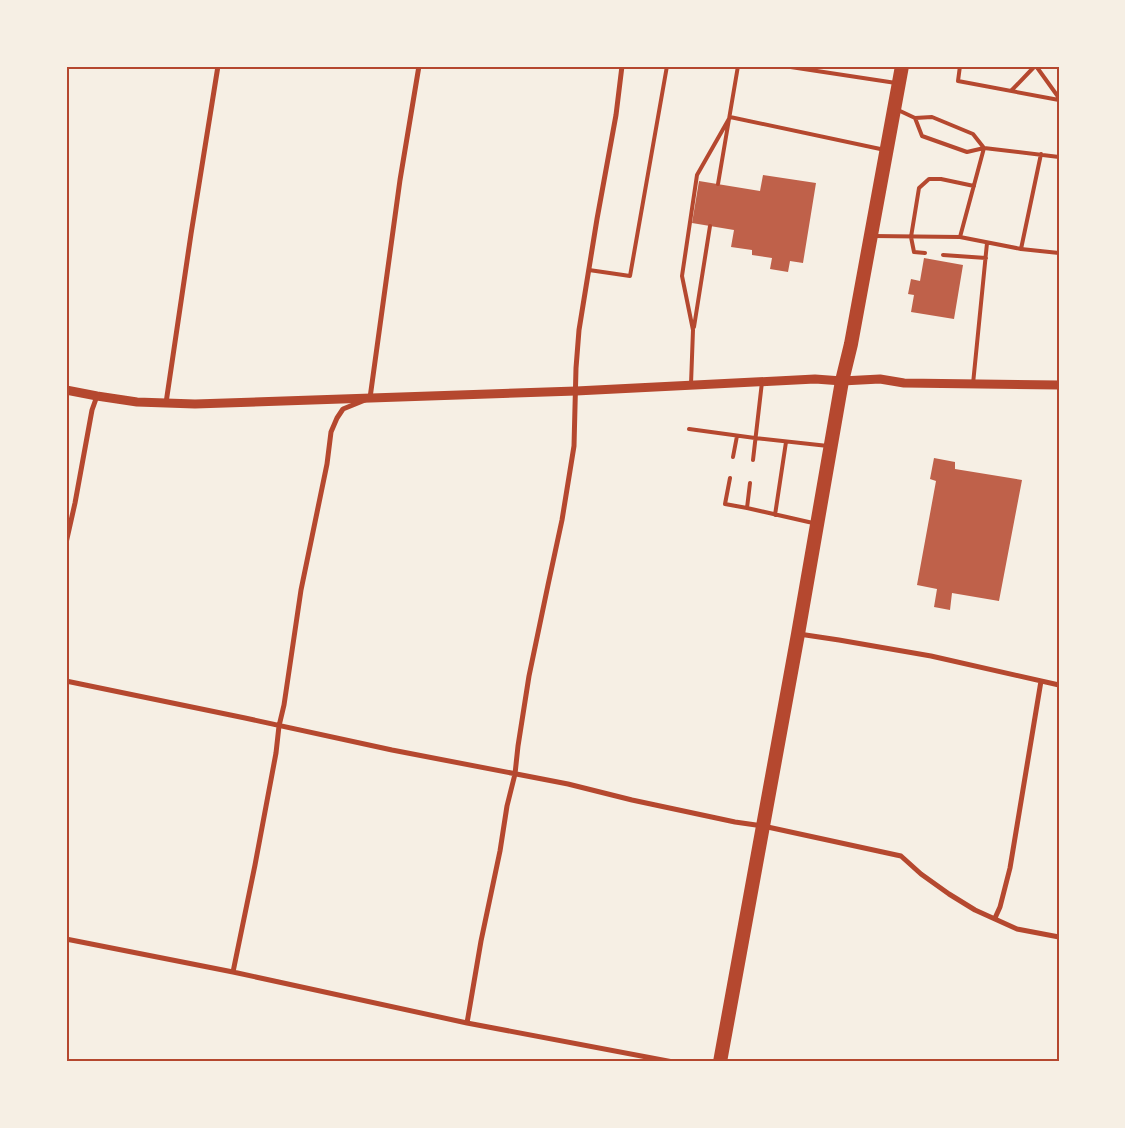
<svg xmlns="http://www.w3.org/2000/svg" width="1125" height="1128" font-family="Literata,serif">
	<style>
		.building { fill: #bf614a }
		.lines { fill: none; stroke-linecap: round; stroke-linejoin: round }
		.service { stroke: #b5482f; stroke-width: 4 }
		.minor { stroke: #b5482f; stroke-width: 5 }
		.tertiary { stroke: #b5482f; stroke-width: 9 }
		.trunk { stroke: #b5482f; stroke-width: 14 }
		.neatline { fill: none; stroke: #b5482f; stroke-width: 2 }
	</style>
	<rect width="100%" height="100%" fill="#f6efe4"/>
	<path class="building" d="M 763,175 L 816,183 L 803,263 L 790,261 L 788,272 L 770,269 L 772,258 L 752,255 L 752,250 L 731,247 L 734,230 L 692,223 L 699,181 L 760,191 Z
		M 924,258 L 963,265 L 954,319 L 911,312 L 914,295 L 908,294 L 911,279 L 920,281 Z
		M 934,458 L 955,462 L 955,469 L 1022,480 L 999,601 L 952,593 L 950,610 L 934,607 L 937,589 L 917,585 L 936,481 L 930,479 Z"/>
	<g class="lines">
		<path class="service" d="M 784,66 L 896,83
			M 960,66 L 958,81 L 1059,100
			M 1036,66 L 1059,98
			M 1011,91 L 1035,66
			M 898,110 L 915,118 L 932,117 L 973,134 L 984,148
			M 730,117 L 885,150
			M 915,118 L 922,136 L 967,152 L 984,148 L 1059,157
			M 984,148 L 960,237 L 1021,249 L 1041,154
			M 718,184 L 738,66
			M 873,236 L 960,237
			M 1021,249 L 1059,253
			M 925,253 L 914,252 L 911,237 L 919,188 L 929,179 L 941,179 L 974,186
			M 943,255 L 986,258
			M 589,270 L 630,276 L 667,66
			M 694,327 L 710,226
			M 691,384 L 693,330 L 682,276 L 697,175 L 730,117
			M 973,384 L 987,243
			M 689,429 L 755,438 L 828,446
			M 733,457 L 737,436
			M 753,460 L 762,382
			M 730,478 L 725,504 L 747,508
			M 750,483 L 747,508 L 813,523
			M 775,515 L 786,442"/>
		<path class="minor" d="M 166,403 L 191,234 L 218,66
			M 66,543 L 75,503 L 92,410 L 97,396
			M 799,634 L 839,640 L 931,656 L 1059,685
			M 66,681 L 245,718 L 392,750 L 568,784 L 632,800 L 735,822 L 763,826 L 901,856 L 921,874 L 949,894 L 975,910 L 1017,929 L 1059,937
			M 995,918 L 1000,907 L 1010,868 L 1041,681
			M 66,939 L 233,972 L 467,1023 L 673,1062
			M 233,972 L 255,865 L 276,753 L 279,726 L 284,705 L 301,590 L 327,464 L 331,432 L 337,418 L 343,409 L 370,398 L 400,180 L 419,66
			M 467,1023 L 481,941 L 500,851 L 507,806 L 515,774 L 518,746 L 529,676 L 548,585 L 562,520 L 574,446 L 576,368 L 579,330 L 597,219 L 616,115 L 622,66"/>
		<path class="tertiary" d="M 66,390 L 97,396 L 137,402 L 195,404 L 576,391 L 815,379 L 842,381 L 880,379 L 904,383 L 1059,385"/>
		<path class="trunk" d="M 720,1062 L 798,634 L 842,381 L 851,344 L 902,66"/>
	</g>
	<rect width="1125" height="1128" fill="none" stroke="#f6efe4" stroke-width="135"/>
	<rect x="68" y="68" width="990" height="992" class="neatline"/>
</svg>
